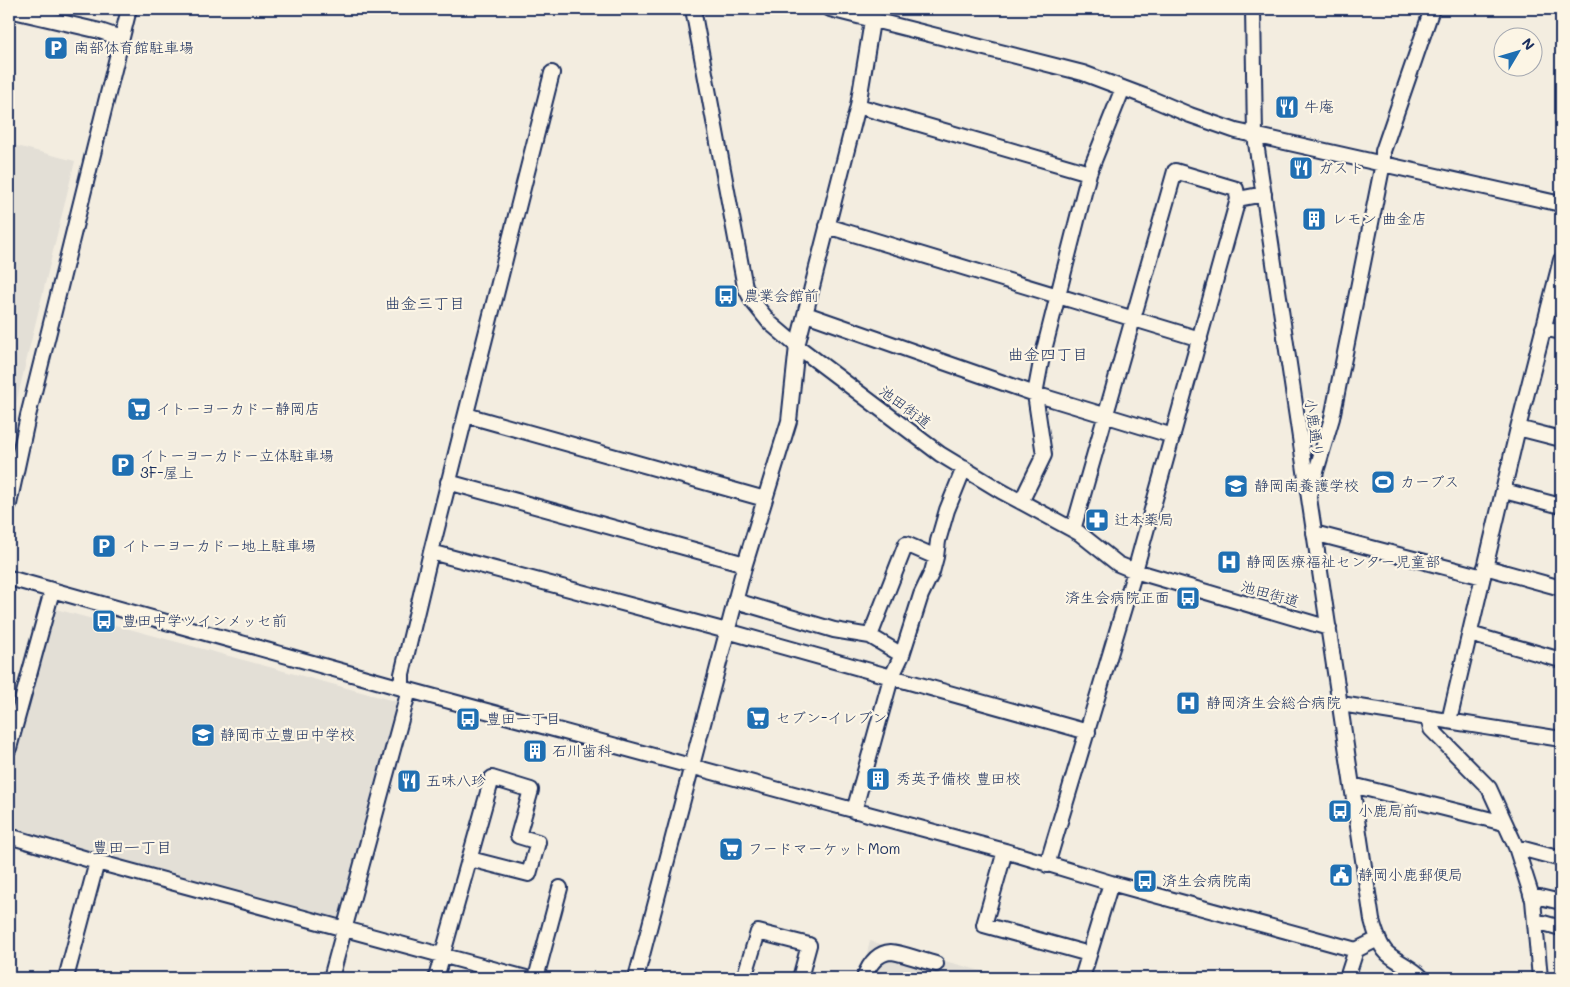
<svg xmlns="http://www.w3.org/2000/svg" width="1570" height="987" font-family="Mali,'Klee One',sans-serif">
	<style>
		.built { fill: #e3dfd6 }
		.lines { fill: none; stroke-linecap: round; stroke-linejoin: round }
		.minor-casing { stroke: #1b2f5e; stroke-width: 18 }
		.minor { stroke: #fcf5e5; stroke-width: 14 }
		.labels { text-anchor: middle; stroke-width: 4.5; stroke-linejoin: round; paint-order: stroke }
		.poi-label { font-size: 15px; fill: #1b2f5e; stroke: #fcf5e5; text-anchor: start }
		.street-label { font-size: 15px; fill: #1b2f5e; stroke: #fcf5e5 }
		.neighbourhood-label { font-size: 16px; fill: #1b2f5e; stroke: #fcf5e5 }
	</style>
	<rect width="100%" height="100%" fill="#f3ede0"/>
	<filter id="ink" filterUnits="userSpaceOnUse"><feTurbulence type="fractalNoise" baseFrequency=".02" numOctaves="2"/><feDisplacementMap in="SourceGraphic" scale="10" xChannelSelector="R" yChannelSelector="G"/><feConvolveMatrix kernelMatrix="1 2 1 2 8 2 1 2 1" color-interpolation-filters="sRGB"/></filter>
	<g filter="url(#ink)">
		<path class="built" d="M 9,144 L 75,161 L 9,432 Z
			M 52,608 L 398,702 L 337,922 L 9,832 L 9,768 Z
			M 870,941 L 956,964 L 1007,978 L 861,978 Z"/>
		<g class="lines">
			<g class="minor-casing">
				<path id="minor" d="M 693,9 L 745,287 L 753,302 L 770,323 L 797,346 L 940,454 L 1001,491 L 1079,533 L 1118,564 L 1135,571 L 1329,628
					M 830,9 L 1083,73 L 1152,99 L 1190,115 L 1236,131 L 1561,204
					M 1253,9 L 1255,136 L 1372,920 C 1375,931 1379,945 1387,953 C 1398,963 1412,967 1422,978
					M 9,10 L 100,31 L 121,38
					M 858,106 L 1089,173
					M 827,226 L 1200,339
					M 806,314 L 1035,394 L 1173,436
					M 1543,328 L 1561,332
					M 466,415 L 765,499
					M 1518,428 L 1561,439
					M 448,482 L 745,564
					M 1504,491 L 1561,506
					M 1309,495 L 1332,418 L 1383,163 L 1383,151 L 1432,9
					M 1021,502 L 1044,455 L 1035,394 L 1041,362 L 1089,173 L 1123,88
					M 9,504 L 28,416 L 129,9
					M 1073,530 L 1175,171 L 1236,189 L 1238,199
					M 1314,533 L 1483,577
					M 431,552 L 727,631 L 1088,732
					M 1485,567 L 1561,588
					M 9,578 L 409,690 L 1005,851 L 1111,883 L 1356,950 L 1378,939
					M 736,601 L 834,630 L 870,636 L 902,655 L 891,678 L 854,811
					M 1470,634 L 1561,660
					M 870,636 L 906,544 L 936,557
					M 902,655 L 921,595 L 932,572 L 936,557 L 938,541 L 947,510 L 964,468
					M 402,688 L 402,674 L 431,552 L 552,73
					M 1341,704 L 1561,739
					M 1428,718 L 1431,729 L 1489,788 L 1516,847 L 1533,900 L 1540,978
					M 1449,721 L 1518,428 L 1561,260
					M 9,748 L 52,591
					M 1352,785 L 1504,823
					M 9,836 L 97,862 L 526,978
					M 1516,847 L 1561,859
					M 1005,851 L 984,925 L 1089,954
					M 1047,865 L 1135,571 L 1238,199 L 1264,194
					M 1531,895 L 1561,902
					M 1536,921 L 1561,928
					M 66,978 L 97,862
					M 331,978 L 409,690
					M 436,978 L 492,778 L 531,790 L 518,836 L 538,842 L 529,874 L 470,859
					M 536,978 L 560,888
					M 636,978 L 745,564 L 789,421 L 797,346 L 858,106 L 874,9
					M 744,978 L 758,932 L 809,945 L 800,978
					M 864,978 C 868,967 876,953 891,952 C 899,952 926,962 936,964
					M 1082,978 L 1111,883
					M 1347,978 L 1356,950"/>
			</g>
			<use href="#minor" class="minor"/>
		</g>
	</g>
	<defs>
		<g id="parking-square" transform="scale(1.25)"><rect x="-9" y="-9" width="18" height="18" rx="4" fill="#1f6fb2" stroke="#fcf5e5"/><path d="M-3.5-5.5H1a3.5 3.5 0 0 1 0 7H-1V5.5H-3.5ZM-1-3.4V-.6H.8a1.4 1.4 0 0 0 0-2.8Z" fill="#fff"/></g>
		<g id="restaurant-square" transform="scale(1.25)"><rect x="-9" y="-9" width="18" height="18" rx="4" fill="#1f6fb2" stroke="#fcf5e5"/><path d="M-5-6h1v4h1v-4h1v4h1v-4h1v5L-1.5 .5V6h-2V.5L-5-1ZM5-6V6H3V1.5H1.5Q1.5-4 5-6Z" fill="#fff"/></g>
		<g id="building-square" transform="scale(1.25)"><rect x="-9" y="-9" width="18" height="18" rx="4" fill="#1f6fb2" stroke="#fcf5e5"/><path d="M-4-6H4V6H1V3H-1V6H-4ZM-2.5-4.3h1.7v1.8h-1.7ZM.8-4.3h1.7v1.8H.8ZM-2.5-1h1.7V.8h-1.7ZM.8-1h1.7V.8H.8Z" fill="#fff"/></g>
		<g id="bus-square" transform="scale(1.25)"><rect x="-9" y="-9" width="18" height="18" rx="4" fill="#1f6fb2" stroke="#fcf5e5"/><path d="M-5-6H5V4H4V6H2V4H-2V6H-4V4H-5ZM-3.5-4V0h7V-4ZM-3.5 1.2v1.5H-2V1.2ZM2 1.2v1.5H3.5V1.2Z" fill="#fff"/></g>
		<g id="supermarket-square" transform="scale(1.25)"><rect x="-9" y="-9" width="18" height="18" rx="4" fill="#1f6fb2" stroke="#fcf5e5"/><path d="M-6-5.5h2.5l.6 2H6L4.5 2H-2.5L-4.4-4H-6ZM-1.5 3.2a1.3 1.3 0 1 0 .1 0ZM3 3.2a1.3 1.3 0 1 0 .1 0Z" fill="#fff"/></g>
		<g id="stadium-square" transform="scale(1.25)"><rect x="-9" y="-9" width="18" height="18" rx="4" fill="#1f6fb2" stroke="#fcf5e5"/><path d="M0-5a6.5 5 0 1 0 0 10a6.5 5 0 1 0 0-10ZM-3.5-1.8h7v3.6h-7Z" fill="#fff"/></g>
		<g id="school-square" transform="scale(1.25)"><rect x="-9" y="-9" width="18" height="18" rx="4" fill="#1f6fb2" stroke="#fcf5e5"/><path d="M0-5L7-2L0 1L-7-2ZM-4 1L0 2.5L4 1V4Q0 6-4 4Z" fill="#fff"/></g>
		<g id="pharmacy-square" transform="scale(1.25)"><rect x="-9" y="-9" width="18" height="18" rx="4" fill="#1f6fb2" stroke="#fcf5e5"/><path d="M-2-6h4v4h4v4h-4v4h-4v-4h-4v-4h4Z" fill="#fff"/></g>
		<g id="hospital-square" transform="scale(1.25)"><rect x="-9" y="-9" width="18" height="18" rx="4" fill="#1f6fb2" stroke="#fcf5e5"/><path d="M-5-5h3v3.5h4V-5h3V5h-3V1.5h-4V5h-3Z" fill="#fff"/></g>
		<g id="civic-square" transform="scale(1.25)"><rect x="-9" y="-9" width="18" height="18" rx="4" fill="#1f6fb2" stroke="#fcf5e5"/><path d="M-.6-6.5H3V-4.5H.6V-3L4-1V1h2V6H-6V1h2V-1L-.6-3ZM-1.2 2.5V6h2.4V2.5Z" fill="#fff"/></g>
	</defs>
	<g fill-rule="evenodd">
		<use href="#parking-square" x="56" y="48"/>
		<use href="#restaurant-square" x="1287" y="107"/>
		<use href="#restaurant-square" x="1301" y="168"/>
		<use href="#building-square" x="1314" y="219"/>
		<use href="#bus-square" x="726" y="296"/>
		<use href="#supermarket-square" x="139" y="409"/>
		<use href="#parking-square" x="123" y="465"/>
		<use href="#stadium-square" x="1383" y="482"/>
		<use href="#school-square" x="1236" y="486"/>
		<use href="#pharmacy-square" x="1097" y="520"/>
		<use href="#parking-square" x="104" y="546"/>
		<use href="#hospital-square" x="1229" y="562"/>
		<use href="#bus-square" x="1188" y="598"/>
		<use href="#bus-square" x="104" y="621"/>
		<use href="#hospital-square" x="1188" y="703"/>
		<use href="#supermarket-square" x="758" y="718"/>
		<use href="#bus-square" x="468" y="719"/>
		<use href="#school-square" x="203" y="735"/>
		<use href="#building-square" x="535" y="751"/>
		<use href="#building-square" x="878" y="779"/>
		<use href="#restaurant-square" x="409" y="781"/>
		<use href="#bus-square" x="1340" y="811"/>
		<use href="#supermarket-square" x="731" y="849"/>
		<use href="#civic-square" x="1341" y="875"/>
		<use href="#bus-square" x="1145" y="881"/>
	</g>
	<g class="labels">
		<g class="poi-label">
			<text x="74" y="53">南部体育館駐車場</text>
			<text x="1304" y="112">牛庵</text>
			<text x="1318" y="173">ガスト</text>
			<text x="1332" y="224">レモン 曲金店</text>
			<text x="744" y="301">農業会館前</text>
			<text x="156" y="414">イトーヨーカドー静岡店</text>
			<text x="140" y="461">イトーヨーカドー立体駐車場<tspan x="140" dy="17">3F-屋上</tspan></text>
			<text x="1400" y="487">カーブス</text>
			<text x="1254" y="491">静岡南養護学校</text>
			<text x="1114" y="525">辻本薬局</text>
			<text x="122" y="551">イトーヨーカドー地上駐車場</text>
			<text x="1246" y="567">静岡医療福祉センター児童部</text>
			<text x="1170" y="603" text-anchor="end">済生会病院正面</text>
			<text x="122" y="626">豊田中学ツインメッセ前</text>
			<text x="1206" y="708">静岡済生会総合病院</text>
			<text x="776" y="723">セブン-イレブン</text>
			<text x="486" y="724">豊田一丁目</text>
			<text x="220" y="740">静岡市立豊田中学校</text>
			<text x="552" y="756">石川歯科</text>
			<text x="896" y="784">秀英予備校 豊田校</text>
			<text x="426" y="786">五味八珍</text>
			<text x="1358" y="816">小鹿局前</text>
			<text x="748" y="854">フードマーケットMom</text>
			<text x="1358" y="880">静岡小鹿郵便局</text>
			<text x="1162" y="886">済生会病院南</text>
		</g>
		<g class="street-label">
			<text transform="translate(905 407) rotate(37)" y="5">池田街道</text>
			<text transform="translate(1314 428) rotate(82)" y="5">小鹿通り</text>
			<text transform="translate(1270 594) rotate(16)" y="5">池田街道</text>
		</g>
		<g class="neighbourhood-label">
			<text x="425" y="309">曲金三丁目</text>
			<text x="1048" y="360">曲金四丁目</text>
			<text x="132" y="853">豊田一丁目</text>
		</g>
	</g>
	<rect width="1570" height="987" fill="none" stroke="#fcf5e5" stroke-width="30"/>
	<rect x="15" y="15" width="1540" height="957" fill="none" stroke="#1b2f5e" stroke-width="2" filter="url(#ink)"/>
	<g transform="translate(1518 52) rotate(52)"><circle r="24" fill="#fcf5e5" stroke="#a2a6af"/>
	<path d="M0-4L9 19L0 12L-9 19Z" fill="#1f6fb2"/>
	<text y="-8" font-size="14" font-weight="bold" text-anchor="middle" fill="#1b2f5e">N</text>
	</g>
</svg>
